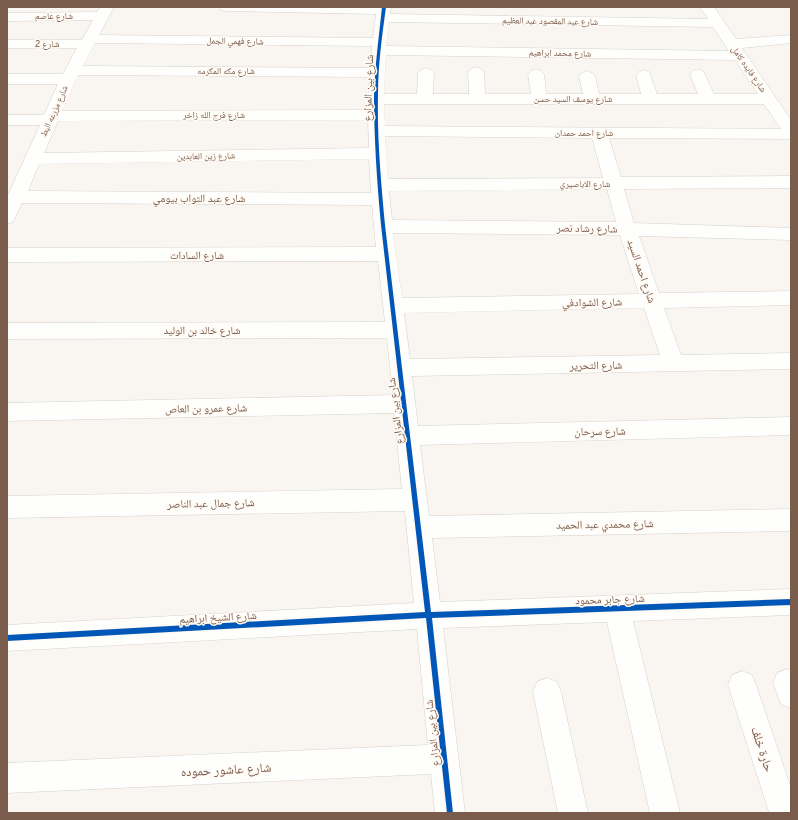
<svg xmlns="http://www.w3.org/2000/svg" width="798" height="820" font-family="Overpass,'Noto Naskh Arabic',sans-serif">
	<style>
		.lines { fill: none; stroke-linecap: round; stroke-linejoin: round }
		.street-casing { stroke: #d7d1cb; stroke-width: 1 }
		.street { fill: #fefefd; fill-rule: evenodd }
		.cycleway-casing { stroke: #fffaf3; stroke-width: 3 }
		.cycleway { fill: #0057b8; fill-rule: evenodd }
		.labels { text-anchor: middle; stroke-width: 3; stroke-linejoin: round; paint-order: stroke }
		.far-street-label { font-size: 9px; fill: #7a5c4d; stroke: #fffaf3 }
		.street-label { font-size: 11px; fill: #7a5c4d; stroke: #fffaf3 }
		.near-street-label { font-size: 13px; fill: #7a5c4d; stroke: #fffaf3 }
	</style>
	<rect width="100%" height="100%" fill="#f9f5f0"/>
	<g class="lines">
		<g class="street-casing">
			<path id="street" d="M 100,7 L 114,7 L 99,35 L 373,38 L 376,14 L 226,11 L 221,10 L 219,7 L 391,7 L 390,14 L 708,19 L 700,7 L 714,7 L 736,39 L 791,35 L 791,43 L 742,48 L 791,120 L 791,139 L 609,138 L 621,177 L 791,176 L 791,188 L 624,189 L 634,223 L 791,228 L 791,240 L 639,236 L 659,293 L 791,291 L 791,305 L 664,308 L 681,355 L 791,353 L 791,369 L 412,376 L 418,426 L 791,417 L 791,435 L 420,445 L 429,516 L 791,509 L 791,531 L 432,538 L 440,602 L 791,589 L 791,615 L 633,621 L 680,813 L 650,813 L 607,622 L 443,628 L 465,813 L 435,813 L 431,774 L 7,793 L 7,763 L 428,745 L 417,629 L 7,651 L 7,625 L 414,603 L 405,511 L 7,518 L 7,496 L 402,489 L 394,413 L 7,421 L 7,403 L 393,395 L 387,338 L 7,339 L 7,323 L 385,322 L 378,261 L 7,262 L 7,248 L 376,247 L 372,205 L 22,203 L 13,222 L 7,224 L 7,197 L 40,125 L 7,125 L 7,115 L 44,115 L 58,84 L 7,84 L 7,74 L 63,74 L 77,48 L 7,48 L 7,40 L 82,40 L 93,20 L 7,21 L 7,13 L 97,12 ZM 389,22 L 713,27 L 729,51 L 386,46 ZM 95,43 L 372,46 L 370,68 L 83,66 ZM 386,55 L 735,60 L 758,94 L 714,94 L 703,71 L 698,69 L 693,71 L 690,74 L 698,94 L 657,94 L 649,72 L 644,70 L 639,72 L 636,75 L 641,94 L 599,94 L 595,76 L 592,73 L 587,71 L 582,73 L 579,76 L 583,94 L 546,94 L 544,74 L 541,71 L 536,69 L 531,71 L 528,74 L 531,94 L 485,94 L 484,72 L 481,69 L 476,67 L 471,69 L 468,72 L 469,94 L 433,94 L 434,73 L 431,70 L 426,68 L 421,70 L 418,73 L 417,94 L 384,94 ZM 78,75 L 369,77 L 368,110 L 62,111 ZM 384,104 L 764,104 L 781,129 L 385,126 ZM 368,120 L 369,148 L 44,153 L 58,121 ZM 385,136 L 592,138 L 603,178 L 388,179 ZM 369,159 L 371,193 L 28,191 L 39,164 ZM 607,189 L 616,222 L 392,220 L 389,191 ZM 393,233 L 620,235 L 639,294 L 402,298 ZM 644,308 L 660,355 L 410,359 L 404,313 Z
				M 787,669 L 791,671 L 791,708 L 781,704 L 773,683 L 777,673 Z
				M 742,671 L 752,675 L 756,685 L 791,788 L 791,813 L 769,812 L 728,685 L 732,675 Z
				M 547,678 L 557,682 L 561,692 L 588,813 L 558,813 L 533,692 L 537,682 Z"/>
		</g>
		<use href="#street" class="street"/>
		<g class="cycleway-casing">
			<path id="cycleway" d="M 382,7 L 386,7 C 382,36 378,65 378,95 C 377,139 381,182 385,225 L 431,612 L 791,599 L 791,605 L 432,618 L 453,813 L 447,813 L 426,618 L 7,641 L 7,635 L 425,612 L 381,225 C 377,182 374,138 374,95 C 375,65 379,36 382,7 Z"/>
		</g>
		<use href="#cycleway" class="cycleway"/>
	</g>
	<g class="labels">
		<g class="far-street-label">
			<text x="54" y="19">شارع عاصم</text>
			<text transform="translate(550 21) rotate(1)" y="3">شارع عبد المقصود عبد العظيم</text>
			<text transform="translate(235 41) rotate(1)" y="3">شارع فهمي الجمل</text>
			<text x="47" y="47">شارع 2</text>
			<text transform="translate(560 53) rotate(1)" y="3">شارع محمد ابراهيم</text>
			<text transform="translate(749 69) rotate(55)" y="3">شارع فايده كامل</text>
			<text x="226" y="74">شارع مكه المكرمه</text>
			<text x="573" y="102">شارع يوسف السيد حسن</text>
			<text transform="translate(54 111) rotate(-66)" y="3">شارع مزرعه البط</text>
			<text x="214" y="118">شارع فرج الله زاخر</text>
			<text x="584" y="136">شارع احمد حمدان</text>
			<text transform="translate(206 156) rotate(-1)" y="3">شارع زين العابدين</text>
			<text x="585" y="187">شارع الاباصيري</text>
		</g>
		<g class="street-label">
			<text transform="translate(368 88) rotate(-88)" y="4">شارع بين المزارع</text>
			<text x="199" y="202">شارع عبد التواب بيومي</text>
			<text transform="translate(587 228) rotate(1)" y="4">شارع رشاد نصر</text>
			<text x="197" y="259">شارع السادات</text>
			<text transform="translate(642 271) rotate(71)" y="4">شارع احمد السيد</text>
			<text transform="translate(592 302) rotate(-1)" y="4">شارع الشوادفي</text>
			<text x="202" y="334">شارع خالد بن الوليد</text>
			<text transform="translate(596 365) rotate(-1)" y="4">شارع التحرير</text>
			<text transform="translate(206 408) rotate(-1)" y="4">شارع عمرو بن العاص</text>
			<text transform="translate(395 411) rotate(-97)" y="4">شارع بين المزارع</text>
			<text transform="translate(600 431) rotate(-1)" y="4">شارع سرحان</text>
			<text transform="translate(211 503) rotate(-1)" y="4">شارع جمال عبد الناصر</text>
			<text transform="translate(605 524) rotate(-1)" y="4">شارع محمدي عبد الحميد</text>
			<text transform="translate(610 599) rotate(-2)" y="4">شارع جابر محمود</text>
			<text transform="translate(218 617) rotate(-3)" y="4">شارع الشيخ ابراهيم</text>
			<text transform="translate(432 733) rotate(-96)" y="4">شارع بين المزارع</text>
		</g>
		<g class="near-street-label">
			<text transform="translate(763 749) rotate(72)" y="5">حارة خلف</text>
			<text transform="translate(226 769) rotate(-3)" y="5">شارع عاشور حموده</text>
		</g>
	</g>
	<rect width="798" height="820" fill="none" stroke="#7a5c4d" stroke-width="16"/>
</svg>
